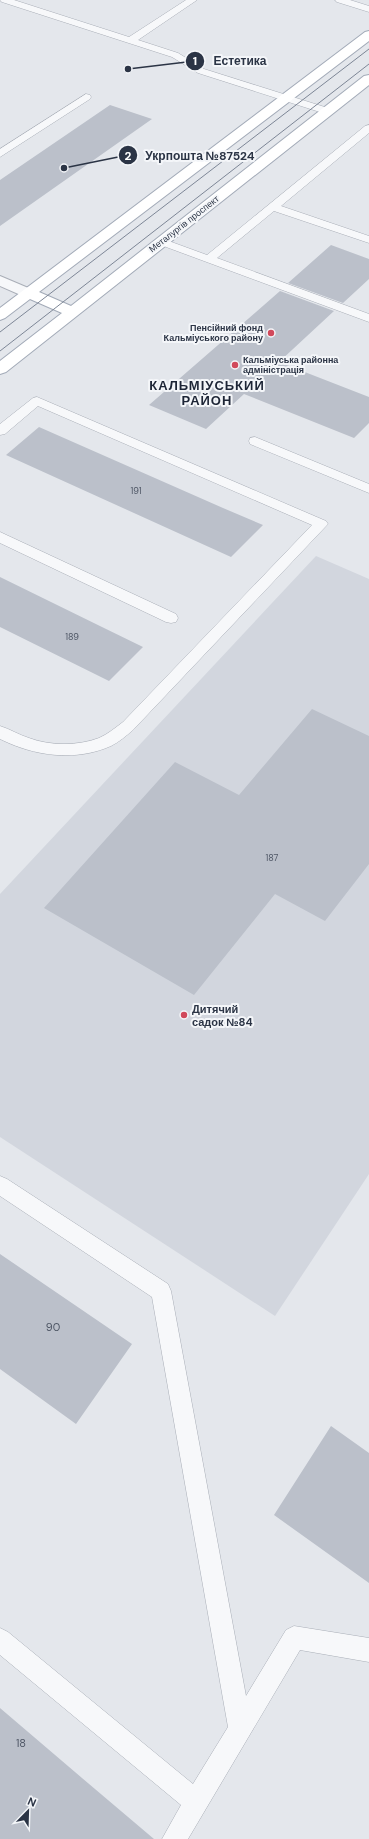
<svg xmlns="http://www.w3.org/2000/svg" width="369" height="1839" font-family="'DM Sans',sans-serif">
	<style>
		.built { fill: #d2d6de }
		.building { fill: #bbc0ca }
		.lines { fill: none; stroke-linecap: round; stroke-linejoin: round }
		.service-casing { stroke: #a9aeb7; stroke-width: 1 }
		.minor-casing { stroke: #a9aeb7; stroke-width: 2 }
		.primary-casing { stroke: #a3abb8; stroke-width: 2 }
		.service { fill: #f7f8fa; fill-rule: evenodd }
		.minor { fill: #f7f8fa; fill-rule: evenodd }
		.primary { fill: #fff; fill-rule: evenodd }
		.tram { stroke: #7d8696; stroke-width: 1 }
		.poi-dot { fill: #d1495b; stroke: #f4f6f9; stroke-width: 1.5 }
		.labels { text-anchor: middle; stroke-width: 4; stroke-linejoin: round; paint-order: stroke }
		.far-street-label { font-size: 9px; fill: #2b3445; stroke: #f4f6f9 }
		.far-poi-label { font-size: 9px; font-weight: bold; fill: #2b3445; stroke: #f4f6f9; text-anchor: end }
		.number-label { font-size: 9px; fill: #4f5766 }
		.poi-label { font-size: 11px; font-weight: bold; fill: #2b3445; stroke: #f4f6f9; text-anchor: start }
		.near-number-label { font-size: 11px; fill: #4f5766 }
		.far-district-label { font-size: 13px; font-weight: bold; letter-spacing: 1px; fill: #1d2536; stroke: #f4f6f9 }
		.leader { fill: none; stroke: #2b3445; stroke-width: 1.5 }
		.callout-dot { fill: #2b3445; stroke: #f4f6f9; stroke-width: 1.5 }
		.mark-label { font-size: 12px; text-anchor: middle; font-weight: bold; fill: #fff }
		.callout-label { font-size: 12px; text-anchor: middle; font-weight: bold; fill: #2b3445; stroke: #f4f6f9; stroke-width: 4; stroke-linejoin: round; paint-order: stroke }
	</style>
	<rect width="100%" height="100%" fill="#e4e7ec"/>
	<path class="built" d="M 316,556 L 369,579 L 369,1174 L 275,1316 L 0,1137 L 0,894 Z"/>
	<path class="building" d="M 110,105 L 152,119 L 0,226 L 0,180 Z
		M 331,245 L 369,259 L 369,279 L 343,303 L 288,283 Z
		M 280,291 L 334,311 L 279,362 L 369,397 L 369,423 L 354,438 L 244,394 L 206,429 L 149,405 Z
		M 39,427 L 223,508 L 263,525 L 231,557 L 6,455 Z
		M 0,577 L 102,627 L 143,647 L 109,681 L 0,627 Z
		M 312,709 L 369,736 L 369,864 L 325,921 L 275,894 L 194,995 L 44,908 L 175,762 L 239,795 Z
		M 0,1254 L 132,1344 L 76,1424 L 0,1369 Z
		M 331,1426 L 369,1453 L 369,1583 L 274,1515 Z
		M 0,1708 L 82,1778 L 154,1839 L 0,1839 Z"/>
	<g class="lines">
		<g class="service-casing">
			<path id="service" d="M 0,0 L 14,0 L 129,37 L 186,0 L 197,0 L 138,40 L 178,53 L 204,69 L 331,109 L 332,111 L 331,113 L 323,113 L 198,73 L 172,57 L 2,2 Z
				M 335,0 L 350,0 L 369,6 L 369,12 L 337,2 Z
				M 86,94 L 90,95 L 91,97 L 90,99 L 0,157 L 0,149 Z
				M 369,125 L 369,133 L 281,206 L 369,236 L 369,243 L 274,211 L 217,258 L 369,314 L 369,322 L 158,244 L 156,242 L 162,239 L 166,240 L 207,255 L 365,126 Z
				M 37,397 L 326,521 L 328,524 L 133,730 C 126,736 119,742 111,746 C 75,762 34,756 0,739 L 0,726 C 10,729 19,735 29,738 C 50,746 78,746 99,738 C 108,734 115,728 123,722 L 312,525 L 38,406 L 5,434 L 0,435 L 0,424 L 33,398 Z
				M 255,437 L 369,484 L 369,493 L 250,444 L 249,441 L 250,438 Z
				M 0,532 L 176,614 L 178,618 L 176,622 L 171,623 L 166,622 L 0,543 Z
				M 0,1176 L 7,1179 L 168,1284 L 171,1291 L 246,1696 L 286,1630 L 294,1626 L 369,1638 L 369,1662 L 300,1650 L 188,1839 L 162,1839 L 181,1805 L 0,1655 L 0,1628 L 8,1632 L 193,1784 L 228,1727 L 152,1297 L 0,1196 Z"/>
		</g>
		<g class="minor-casing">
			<path id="minor" d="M 0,276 L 33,290 L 36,293 L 33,296 L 28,298 L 23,296 L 0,286 Z"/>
		</g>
		<g class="primary-casing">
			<path id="primary" d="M 369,31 L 369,41 L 39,292 L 71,306 L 364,76 L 369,75 L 369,85 L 6,372 L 0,374 L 0,361 L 62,313 L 30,299 L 5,318 L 0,320 L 0,308 L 365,32 Z"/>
		</g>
		<use href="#service" class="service"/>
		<use href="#minor" class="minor"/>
		<use href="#primary" class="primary"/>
		<path class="tram" d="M 0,332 L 369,49
			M 0,351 L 369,64"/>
	</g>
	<g class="poi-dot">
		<circle cx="271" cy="333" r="4"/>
		<circle cx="235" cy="365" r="4"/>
		<circle cx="184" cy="1015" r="4"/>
	</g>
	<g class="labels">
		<g class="far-street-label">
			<text transform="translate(184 224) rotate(-38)" y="3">Металургів проспект</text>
		</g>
		<g class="far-poi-label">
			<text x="263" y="331">Пенсійний фонд<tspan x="263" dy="10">Кальміуського району</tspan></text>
			<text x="243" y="363" text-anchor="start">Кальміуська районна<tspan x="243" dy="10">адміністрація</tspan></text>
		</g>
		<g class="number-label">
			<text x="136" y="494">191</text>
			<text x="72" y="640">189</text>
			<text x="272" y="861">187</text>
		</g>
		<g class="poi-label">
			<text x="192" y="1013">Дитячий<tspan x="192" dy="13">садок №84</tspan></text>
		</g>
		<g class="near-number-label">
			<text x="53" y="1331">90</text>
			<text x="21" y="1747">18</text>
		</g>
		<g class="far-district-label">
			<text x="207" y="390">КАЛЬМІУСЬКИЙ<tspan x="207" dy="15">РАЙОН</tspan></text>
		</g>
	</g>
	<path class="leader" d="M128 69L195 61M64 168L128 155"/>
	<g class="callout-dot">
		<circle cx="128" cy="69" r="4"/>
		<circle cx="64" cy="168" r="4"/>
		<circle cx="195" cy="61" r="10"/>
		<circle cx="128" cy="155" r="10"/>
	</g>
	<g class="mark-label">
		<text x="195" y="65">1</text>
		<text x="128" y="160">2</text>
	</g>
	<g class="callout-label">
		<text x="240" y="65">Естетика</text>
		<text x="200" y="160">Укрпошта №87524</text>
	</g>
	<g transform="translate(28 1811) rotate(23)" stroke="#f4f6f9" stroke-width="3" paint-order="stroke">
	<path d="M0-3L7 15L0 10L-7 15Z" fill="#2b3445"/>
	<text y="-6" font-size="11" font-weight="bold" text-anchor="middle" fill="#2b3445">N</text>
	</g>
</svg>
